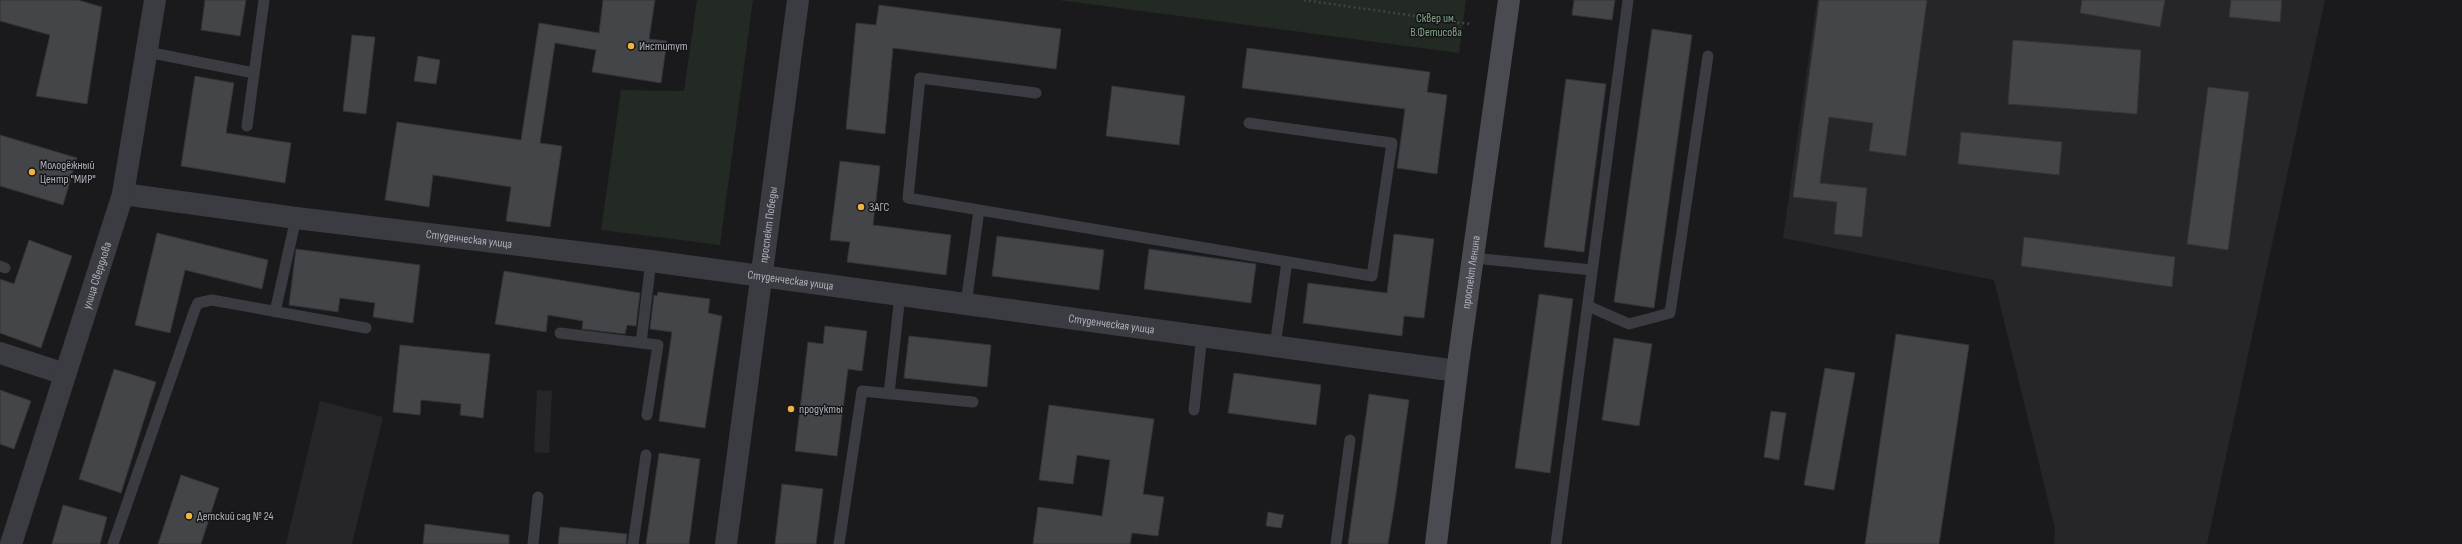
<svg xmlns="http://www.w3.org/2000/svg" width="2462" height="544" font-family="'Sofia Sans Condensed',sans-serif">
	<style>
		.built { fill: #262629 }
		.green { fill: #222a23 }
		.building { fill: #444549; stroke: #343438 }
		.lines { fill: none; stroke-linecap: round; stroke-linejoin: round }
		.path { stroke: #414348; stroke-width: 2.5; stroke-dasharray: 2 3; stroke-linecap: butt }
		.lane { stroke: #3b3c41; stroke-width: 11 }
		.street { stroke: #3b3c41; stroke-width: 22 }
		.secondary { stroke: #494b51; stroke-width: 22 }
		.poi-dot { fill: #efb43f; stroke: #151517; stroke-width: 1.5 }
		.labels { text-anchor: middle; stroke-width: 3; stroke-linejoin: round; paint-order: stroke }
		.park-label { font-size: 12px; fill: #84a687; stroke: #151517 }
		.poi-label { font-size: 12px; fill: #adb1bb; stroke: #151517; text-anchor: start }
		.street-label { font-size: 12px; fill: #adb1bb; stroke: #151517 }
	</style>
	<rect width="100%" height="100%" fill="#1a1a1c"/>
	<path class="built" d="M 1817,0 L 2325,0 L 2207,544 L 2054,544 L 2055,529 L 1994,280 L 1783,238 Z
		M 537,390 L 552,391 L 549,453 L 534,452 Z
		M 320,401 L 383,417 L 352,544 L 286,544 Z"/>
	<path class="green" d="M 697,0 L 753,0 L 720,245 L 601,230 L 621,90 L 684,91 Z
		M 1058,0 L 1466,0 L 1459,53 Z"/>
	<path class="building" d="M 0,0 L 78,0 L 102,7 L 87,104 L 36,96 L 50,35 L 0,21 Z
		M 205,0 L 246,0 L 240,36 L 201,30 Z
		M 603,0 L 655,0 L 649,39 L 667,41 L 661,83 L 592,72 L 596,50 L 555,43 L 540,143 L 562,146 L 550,227 L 506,221 L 511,187 L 433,175 L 429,207 L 385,200 L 397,122 L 521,140 L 539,23 L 599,33 Z
		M 1574,0 L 1615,0 L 1612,20 L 1572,15 Z
		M 1819,0 L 1927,0 L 1906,156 L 1869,151 L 1873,123 L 1829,117 L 1820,183 L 1867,188 L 1862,237 L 1834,234 L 1837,202 L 1793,197 Z
		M 2082,0 L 2165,0 L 2160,27 L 2080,13 Z
		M 2231,0 L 2282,0 L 2280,22 L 2229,17 Z
		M 879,5 L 1061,29 L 1056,69 L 893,48 L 885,134 L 846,129 L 856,23 L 876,25 Z
		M 1652,29 L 1692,35 L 1654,308 L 1614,302 Z
		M 352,35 L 375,37 L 366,114 L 343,111 Z
		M 2013,40 L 2141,50 L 2137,114 L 2008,104 Z
		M 1247,48 L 1430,72 L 1427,92 L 1447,95 L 1437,174 L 1397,168 L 1405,109 L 1242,88 Z
		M 418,56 L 440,60 L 436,84 L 414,81 Z
		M 195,76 L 234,83 L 226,133 L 291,143 L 285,183 L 181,166 Z
		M 1566,79 L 1606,84 L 1584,252 L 1544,247 Z
		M 1112,86 L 1185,96 L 1179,145 L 1106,136 Z
		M 2208,87 L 2249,92 L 2228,250 L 2187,244 Z
		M 1961,132 L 2062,142 L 2059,175 L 1958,164 Z
		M 0,135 L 77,158 L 63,205 L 0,186 Z
		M 840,161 L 880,166 L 873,225 L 951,235 L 946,275 L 847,262 L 850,242 L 830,240 Z
		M 157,233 L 268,260 L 262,289 L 185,270 L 170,333 L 135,325 Z
		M 1394,234 L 1434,239 L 1424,318 L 1404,316 L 1402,336 L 1303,323 L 1308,283 L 1387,293 Z
		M 997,236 L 1104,250 L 1099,290 L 992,276 Z
		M 2024,237 L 2175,257 L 2172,287 L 2021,266 Z
		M 29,240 L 72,256 L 41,348 L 0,333 L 0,279 L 14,284 Z
		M 296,249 L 420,265 L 413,323 L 373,317 L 375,303 L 340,298 L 338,312 L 289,305 Z
		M 1149,249 L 1256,264 L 1251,303 L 1144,289 Z
		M 504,271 L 640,293 L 636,326 L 627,325 L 625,334 L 582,329 L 583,321 L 548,315 L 546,332 L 495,324 Z
		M 658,292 L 710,299 L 708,313 L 722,316 L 705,428 L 659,421 L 672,332 L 650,329 L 654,295 L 657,296 Z
		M 1539,294 L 1573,299 L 1550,473 L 1515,468 Z
		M 825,326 L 867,331 L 862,371 L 848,369 L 837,456 L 795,451 L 808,342 L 823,344 Z
		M 1896,334 L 1969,345 L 1939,544 L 1865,544 Z
		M 909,336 L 991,345 L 987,387 L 904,378 Z
		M 1614,338 L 1652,344 L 1639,426 L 1602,420 Z
		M 400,345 L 490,354 L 483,418 L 460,415 L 461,404 L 421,400 L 420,415 L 393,412 Z
		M 1825,368 L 1855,373 L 1834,490 L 1804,485 Z
		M 114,369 L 156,382 L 121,493 L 79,479 Z
		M 1234,373 L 1321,385 L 1316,425 L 1228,413 Z
		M 0,390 L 31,401 L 14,449 L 0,444 Z
		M 1369,394 L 1409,400 L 1395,501 L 1388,544 L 1348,544 Z
		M 1049,405 L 1154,419 L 1143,494 L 1164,497 L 1158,536 L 1132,533 L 1130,544 L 1033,544 L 1038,507 L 1102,516 L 1110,460 L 1077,455 L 1073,484 L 1039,480 Z
		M 1771,411 L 1786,413 L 1779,460 L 1764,457 Z
		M 659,453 L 700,459 L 689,544 L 646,544 Z
		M 181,475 L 219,488 L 201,544 L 158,544 Z
		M 782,484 L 823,489 L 816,544 L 775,544 Z
		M 63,505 L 107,517 L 100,544 L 52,544 Z
		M 1268,512 L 1284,515 L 1281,528 L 1266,526 Z
		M 425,524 L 509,535 L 509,544 L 423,544 Z
		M 560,527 L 627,534 L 626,544 L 558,544 Z"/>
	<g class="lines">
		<path class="path" d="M 1304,0 L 1470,24"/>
		<path class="lane" d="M 147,52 L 254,73
			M 1036,93 L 920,78 L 908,198 L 1372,276 L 1392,143 L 1249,123
			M 247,126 L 264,0
			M 1473,258 L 1592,270
			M 0,266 L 5,268
			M 966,304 L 979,210
			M 1588,306 L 1629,324 L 1670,313 L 1708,56
			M 275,312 L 296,218
			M 560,333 L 658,345 L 647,415
			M 641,343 L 651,261
			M 1275,346 L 1287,262
			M 889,394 L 900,295
			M 1194,410 L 1202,335
			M 113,544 L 195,309 L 198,303 L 212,300 L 366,328
			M 533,544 L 538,497
			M 633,544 L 646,455
			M 839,544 L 862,391 L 973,402
			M 1336,544 L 1350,440
			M 1556,544 L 1628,0"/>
		<g class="street">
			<path id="s1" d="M 123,194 L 296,218 L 651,261 L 1457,371"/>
			<path d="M 0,353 L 65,374"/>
			<path id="s2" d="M 11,544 L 123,194 L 155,0"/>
			<path id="s3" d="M 726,544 L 798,0"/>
		</g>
		<path class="secondary" id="s4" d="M 1436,544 L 1457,371 L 1509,0"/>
	</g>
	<g class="poi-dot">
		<circle cx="631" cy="46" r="4"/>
		<circle cx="32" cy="172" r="4"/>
		<circle cx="861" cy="207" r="4"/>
		<circle cx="791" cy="409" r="4"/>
		<circle cx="189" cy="516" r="4"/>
	</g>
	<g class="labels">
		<g class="park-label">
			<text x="1436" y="22">Сквер им.<tspan x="1436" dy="14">В.Фетисова</tspan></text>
		</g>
		<g class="poi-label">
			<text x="639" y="50">Институт</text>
			<text x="40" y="169">Молодёжный<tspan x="40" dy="14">Центр "МИР"</tspan></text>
			<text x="869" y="211">ЗАГС</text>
			<text x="799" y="413">продукты</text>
			<text x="197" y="520">Детский сад № 24</text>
		</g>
		<g class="street-label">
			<text dy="4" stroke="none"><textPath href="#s3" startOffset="322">проспект Победы</textPath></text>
			<text dy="4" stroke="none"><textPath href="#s1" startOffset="349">Студенческая улица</textPath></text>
			<text dy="4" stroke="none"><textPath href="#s4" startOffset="274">проспект Ленина</textPath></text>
			<text dy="4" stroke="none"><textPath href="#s2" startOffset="282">улица Свердлова</textPath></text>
			<text dy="4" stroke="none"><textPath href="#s1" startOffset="673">Студенческая улица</textPath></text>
			<text dy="4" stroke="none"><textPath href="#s1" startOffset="997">Студенческая улица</textPath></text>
		</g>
	</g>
</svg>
